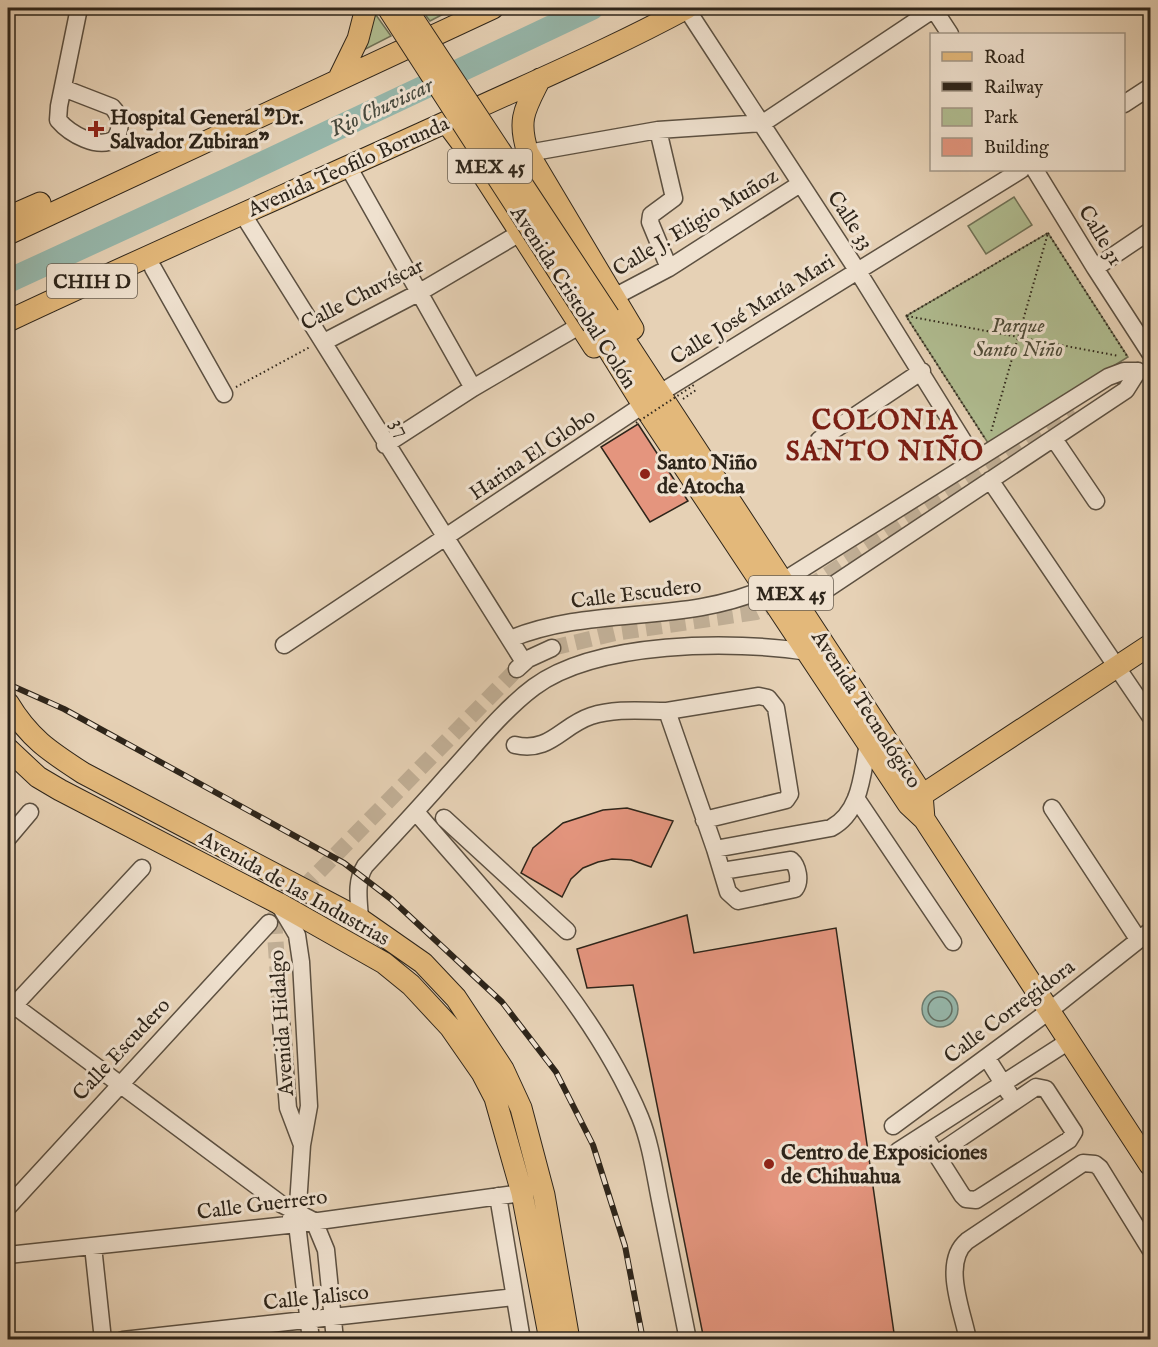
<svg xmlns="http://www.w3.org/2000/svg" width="1158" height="1347" font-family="'IM FELL English',serif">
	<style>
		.green { fill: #b0bd91; stroke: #6f7156; stroke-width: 1.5 }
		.water { fill: #96b7ab; stroke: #6c7d71; stroke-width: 1.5 }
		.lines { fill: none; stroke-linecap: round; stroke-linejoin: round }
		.shore { stroke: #626e62; stroke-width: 1.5 }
		.river { stroke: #96b7ab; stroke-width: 24 }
		.building { fill: #e4957e; stroke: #2e251a; stroke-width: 1.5 }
		.minor-tunnel { stroke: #c1af96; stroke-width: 16; stroke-dasharray: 16 8; stroke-linecap: butt }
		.minor-casing { stroke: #5c5041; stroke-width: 19 }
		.major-casing { stroke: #2e251a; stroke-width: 23 }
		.path { stroke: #2e251a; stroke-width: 2; stroke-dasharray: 1.5 3; stroke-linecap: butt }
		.minor { stroke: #efe1cf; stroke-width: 16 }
		.major { stroke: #e3b87a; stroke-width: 21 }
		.rail-casing { stroke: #2e251a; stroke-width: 6 }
		.rail { stroke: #efe1cf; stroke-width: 4; stroke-dasharray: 11; stroke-linecap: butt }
		.major-bridge-casing { stroke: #2e251a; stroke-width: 23; stroke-linecap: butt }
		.path-bridge { stroke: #2e251a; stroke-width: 2; stroke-dasharray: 1.5 3; stroke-linecap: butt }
		.major-bridge { stroke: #e3b87a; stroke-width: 21 }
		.poi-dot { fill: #8f2418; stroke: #efe1cf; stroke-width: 2 }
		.labels { text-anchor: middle; stroke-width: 6; stroke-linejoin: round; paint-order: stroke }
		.shield { fill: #efe1cf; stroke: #685d50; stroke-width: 1.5 }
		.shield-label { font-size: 20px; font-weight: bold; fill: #2e251a }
		.poi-label { font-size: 21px; font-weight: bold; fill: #2e251a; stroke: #efe1cf; text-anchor: start }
		.street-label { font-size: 21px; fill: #2e251a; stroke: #efe1cf }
		.park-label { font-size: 21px; font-style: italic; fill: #4e4b38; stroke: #efe1cf }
		.water-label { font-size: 22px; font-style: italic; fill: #484a3e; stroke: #efe1cf }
		.district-label { font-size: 27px; font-weight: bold; letter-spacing: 1.5px; fill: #7a1f14; stroke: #efe1cf }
	</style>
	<rect width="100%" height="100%" fill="#e6d1b5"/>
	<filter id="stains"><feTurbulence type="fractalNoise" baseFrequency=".00333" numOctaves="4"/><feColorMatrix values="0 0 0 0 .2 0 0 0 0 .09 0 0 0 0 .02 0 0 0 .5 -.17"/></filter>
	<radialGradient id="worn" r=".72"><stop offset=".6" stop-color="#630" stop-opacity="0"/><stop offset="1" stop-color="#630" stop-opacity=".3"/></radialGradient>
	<path class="green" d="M 371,8 L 391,36 L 342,61 Z
		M 420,8 L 455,8 L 430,21 Z
		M 1014,197 L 1032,225 L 986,254 L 968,226 Z
		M 1048,233 L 1128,357 L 988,443 L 906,316 Z"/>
	<path class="water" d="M922 1009a18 18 0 1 1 36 0a18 18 0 1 1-36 0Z"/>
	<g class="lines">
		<path class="shore" d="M928 1009a12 12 0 1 1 24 0a12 12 0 1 1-24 0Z"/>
		<path class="river" d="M 8,281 L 234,177 L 592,8"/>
	</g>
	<path class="building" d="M 638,424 L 688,501 L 650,522 L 601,447 Z
		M 627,808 L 673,821 L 651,867 L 631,860 L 612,859 L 598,862 L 583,868 L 571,879 L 562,897 L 521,873 L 533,848 L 563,823 L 603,810 Z
		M 687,915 L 694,953 L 836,928 L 895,1340 L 704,1340 L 633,985 L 587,988 L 577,949 Z"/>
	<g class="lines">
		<path class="minor-tunnel" d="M 552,648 L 615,633 L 756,612 L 815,583 L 1074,411
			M 274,918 L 280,1008
			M 269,923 L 516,670"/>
		<g class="minor-casing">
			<path id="minor" d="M 686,8 L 857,270 L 975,460
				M 933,8 L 950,34
				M 63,88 L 112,107 C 121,116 122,128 115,139 C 98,150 70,134 58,120 L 59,106 L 79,8
				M 1124,104 L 1150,87
				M 658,130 L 674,198 L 651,215 L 650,222 L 669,268
				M 528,153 L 658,130 L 763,123 L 934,9
				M 349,168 L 473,388
				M 1035,170 L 1095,268 L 1150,353
				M 242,213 L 524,662
				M 153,268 L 224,394
				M 1095,268 L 1150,231
				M 614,297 L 669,268 L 800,184
				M 324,342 L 420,292 L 520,233
				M 660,393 L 1021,170
				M 1054,439 L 1096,501
				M 819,440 L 922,371
				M 385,445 L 473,388 L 579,326
				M 990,480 L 1150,716
				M 783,581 L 1108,377 L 1124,371 L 1138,371
				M 800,607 L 1126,390 L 1138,371
				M 510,639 C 592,605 685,625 766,588
				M 284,645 L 643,405
				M 517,669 L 528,659 L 552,648
				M 667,711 L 759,696 L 768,698 L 776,708 L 790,794 L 786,800 L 778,802 L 704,820
				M 515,745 C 550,753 561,726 591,716 C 616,708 642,711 667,711 L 715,849
				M 856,798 L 953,942
				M 1052,808 L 1138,939
				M 416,812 C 495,905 592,1002 640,1117 C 651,1144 655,1176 661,1205 C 670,1250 679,1295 688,1340
				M 444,818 L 567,931
				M 8,838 L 30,812
				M 722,871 L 791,860 C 798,866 801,881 795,889 L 738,901 L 728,892 L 715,849 L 831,828 C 863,811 862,769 869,739
				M 278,903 L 297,935 L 301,962 L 309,1106 L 302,1145 L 297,1220
				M 360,919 C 359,901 355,882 365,866 C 393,836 421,806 448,775 C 474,747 503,710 534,687 C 596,641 733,640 808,652
				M 8,1001 L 281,1204 L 314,1221 L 326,1250 L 335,1340
				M 280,1008 L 288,1108 L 302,1145
				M 8,1012 L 142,868
				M 987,1058 L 1009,1093
				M 893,1126 L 1049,1011 L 1150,931
				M 924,1135 L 962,1195 L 966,1199 L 976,1200 L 1069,1140 L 1074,1132 L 1046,1089 L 1036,1087 L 937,1154
				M 898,1151 L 1069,1041
				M 498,1196 L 522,1340
				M 8,1207 L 269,923
				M 291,1217 L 297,1224 L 311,1340
				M 93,1246 L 103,1340
				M 8,1255 L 297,1224 L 522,1193
				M 123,1340 L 514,1297
				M 968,1340 C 963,1312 941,1263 967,1241 L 1083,1163 L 1095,1164 L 1100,1168 L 1150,1249"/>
		</g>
		<g class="major-casing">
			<path id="major" d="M 540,79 C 525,109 517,119 528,153 L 633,329
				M 338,80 L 358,39 L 366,8
				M 446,122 L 467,150 L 594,347
				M 8,217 L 40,203
				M 8,234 L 493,8
				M 609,316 L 922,794 L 924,819
				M 8,321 C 159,250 313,183 466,113 C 540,79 615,47 687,8
				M 593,325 L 643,405 L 908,804 L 924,819 L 1150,1165
				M 8,703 C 29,738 49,751 83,773 L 360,919 L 423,963 L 456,998 L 503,1069 L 521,1108 L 544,1195 L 569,1340
				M 8,749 L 38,777 L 60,790 L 278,903 L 384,963 L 411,985 L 450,1027 L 482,1073 L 495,1098 L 522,1193 L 550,1340
				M 913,801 L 1150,645"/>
		</g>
		<path class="path" d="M 1048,233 L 1127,356
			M 907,316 L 1119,356
			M 236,387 L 310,347
			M 683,399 L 696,390 L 695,388
			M 984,437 L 906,316 L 1048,233 L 991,432"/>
		<use href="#minor" class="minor"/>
		<use href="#major" class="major"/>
		<g class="rail-casing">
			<path id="rail" d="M 8,684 L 64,709 L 344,863 L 391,899 L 502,1002 L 556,1072 L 593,1145 L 625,1246 L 643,1340"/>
		</g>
		<use href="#rail" class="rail"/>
		<g class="major-bridge-casing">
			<path id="major-bridge" d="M 388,8 L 593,325
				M 406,8 L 609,316"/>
		</g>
		<path class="path-bridge" d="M 636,423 L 694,385"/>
		<use href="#major-bridge" class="major-bridge"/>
	</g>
	<g class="poi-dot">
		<path d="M93 120h6v6h6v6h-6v6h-6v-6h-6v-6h6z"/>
		<circle cx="645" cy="474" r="6"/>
		<circle cx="769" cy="1164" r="6"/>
	</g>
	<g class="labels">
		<g class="shield">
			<rect x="448" y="149" width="84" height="34" rx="4.5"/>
			<rect x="47" y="264" width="90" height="34" rx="4.5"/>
			<rect x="749" y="576" width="84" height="34" rx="4.5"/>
		</g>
		<g class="shield-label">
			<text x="490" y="173">MEX 45</text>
			<text x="92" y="288">CHIH D</text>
			<text x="791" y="600">MEX 45</text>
		</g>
		<g class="poi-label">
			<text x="110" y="124">Hospital General "Dr.<tspan x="110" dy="24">Salvador Zubiran"</tspan></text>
			<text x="657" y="469">Santo Niño<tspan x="657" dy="24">de Atocha</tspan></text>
			<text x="781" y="1159">Centro de Exposiciones<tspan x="781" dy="24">de Chihuahua</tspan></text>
		</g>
		<g class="street-label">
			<text transform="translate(348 166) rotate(-24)" y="7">Avenida Teofilo Borunda</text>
			<text transform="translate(851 220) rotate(56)" y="7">Calle 33</text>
			<text transform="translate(695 222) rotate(-31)" y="7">Calle J. Eligio Muñoz</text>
			<text transform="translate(1101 235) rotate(59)" y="7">Calle 31</text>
			<text transform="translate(362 294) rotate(-27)" y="7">Calle Chuvíscar</text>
			<text transform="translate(574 297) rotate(57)" y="7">Avenida Cristobal Colón</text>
			<text transform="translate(752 309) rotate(-32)" y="7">Calle José María Mari</text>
			<text transform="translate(401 427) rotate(59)" y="7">37</text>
			<text transform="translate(532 454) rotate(-34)" y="7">Harina El Globo</text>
			<text transform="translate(636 593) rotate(-7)" y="7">Calle Escudero</text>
			<text transform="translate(867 709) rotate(57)" y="7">Avenida Tecnológico</text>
			<text transform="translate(295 888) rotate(29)" y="7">Avenida de las Industrias</text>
			<text transform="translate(1009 1011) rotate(-37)" y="7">Calle Corregidora</text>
			<text transform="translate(281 1023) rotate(-94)" y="7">Avenida Hidalgo</text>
			<text transform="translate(121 1049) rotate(-47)" y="7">Calle Escudero</text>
			<text transform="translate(262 1204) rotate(-7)" y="7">Calle Guerrero</text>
			<text transform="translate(316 1297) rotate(-6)" y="7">Calle Jalisco</text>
		</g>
		<g class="park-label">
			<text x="1018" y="332">Parque<tspan x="1018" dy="24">Santo Niño</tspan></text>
		</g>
		<g class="water-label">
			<text transform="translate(381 106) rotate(-25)" y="8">Rio Chuviscar</text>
		</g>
		<g class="district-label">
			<text x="885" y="429">COLONIA<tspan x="885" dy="31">SANTO NIÑO</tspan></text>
		</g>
	</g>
	<rect width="1158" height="1347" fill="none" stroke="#e6d1b5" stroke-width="30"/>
	<rect x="9" y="9" width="1140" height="1329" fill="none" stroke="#2e251a" stroke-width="3"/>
	<rect x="15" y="15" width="1128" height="1317" fill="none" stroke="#2e251a" stroke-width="1.5"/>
	<rect x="930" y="33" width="195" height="138" fill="#efe1cf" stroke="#a29687" stroke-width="1.5"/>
	<rect x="942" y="52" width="30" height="9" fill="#e3b87a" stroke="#a29687" stroke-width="1.5"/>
	<text x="984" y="63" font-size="18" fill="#2e251a">Road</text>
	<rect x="942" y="82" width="30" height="9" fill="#2e251a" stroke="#a29687" stroke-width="1.5"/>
	<text x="984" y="93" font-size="18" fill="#2e251a">Railway</text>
	<rect x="942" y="108" width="30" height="18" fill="#b0bd91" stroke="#a29687" stroke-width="1.5"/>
	<text x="984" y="123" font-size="18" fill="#2e251a">Park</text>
	<rect x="942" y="138" width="30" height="18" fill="#e4957e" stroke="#a29687" stroke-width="1.5"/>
	<text x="984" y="153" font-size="18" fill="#2e251a">Building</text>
	<rect width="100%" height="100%" filter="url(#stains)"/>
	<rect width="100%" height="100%" fill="url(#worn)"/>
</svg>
